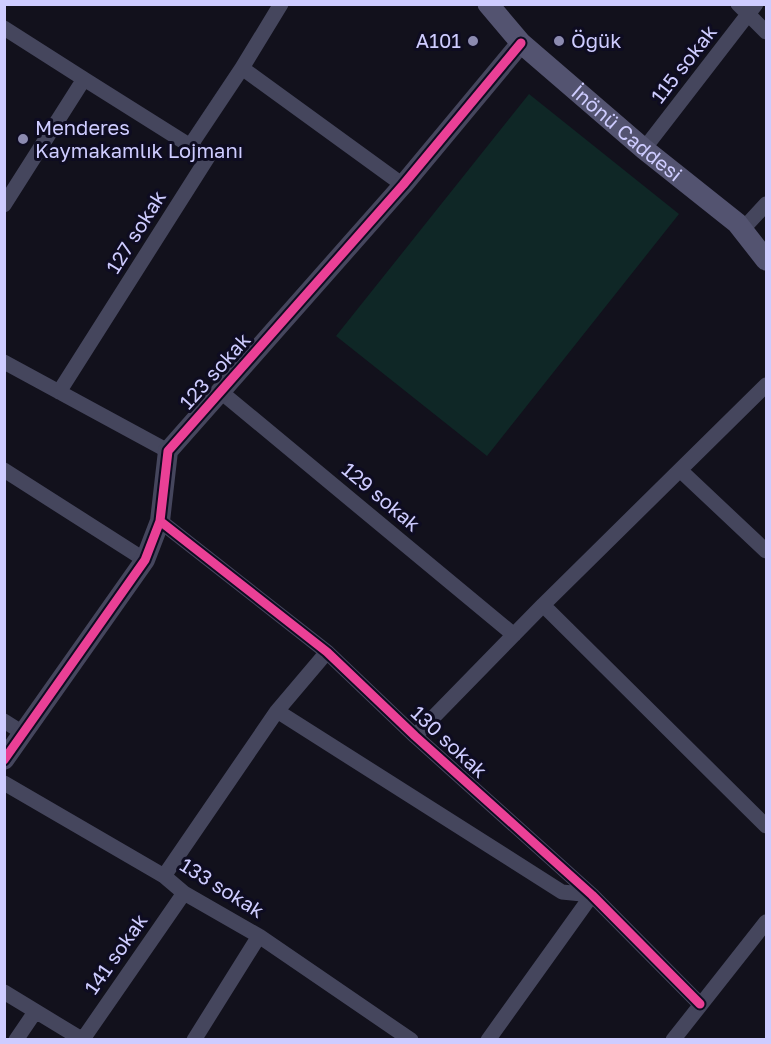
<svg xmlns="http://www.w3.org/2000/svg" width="771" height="1044" font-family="'Golos Text',sans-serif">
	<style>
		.green { fill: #0f2726 }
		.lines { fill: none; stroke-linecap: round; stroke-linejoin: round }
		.minor { stroke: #45465d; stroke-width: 15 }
		.tertiary { stroke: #45465d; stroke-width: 20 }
		.secondary { stroke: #535370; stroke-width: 21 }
		.cycleway-casing { stroke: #0e0c21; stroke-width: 13 }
		.cycleway { stroke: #ea4096; stroke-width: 9 }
		.poi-dot { fill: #8c8bb0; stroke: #0e0c21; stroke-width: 2 }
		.labels { text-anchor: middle; stroke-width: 6; stroke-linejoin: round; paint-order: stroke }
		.poi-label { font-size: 20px; fill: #ceccff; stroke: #0e0c21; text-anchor: start }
		.street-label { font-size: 20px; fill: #ceccff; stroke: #0e0c21 }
	</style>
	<rect width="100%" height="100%" fill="#12111c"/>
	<path class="green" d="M 529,94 L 679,214 L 487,456 L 336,336 Z"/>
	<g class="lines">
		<path class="minor" d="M 738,4 L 766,32
			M 4,28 L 84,79 L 4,205
			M 242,68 L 403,185
			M 190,146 L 242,68 L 281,4
			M 644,149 L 756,4
			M 742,230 L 766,204
			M 4,362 L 168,451
			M 766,385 L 543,605 L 766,826
			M 59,392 L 208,157 L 84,79
			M 221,392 L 514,635
			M 4,470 L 145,560
			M 680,470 L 766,551
			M 160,521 L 327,652 L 415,736 L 592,895 L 700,1004
			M 277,711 L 562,892 L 592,895 L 488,1040
			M 4,721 L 23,733
			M 415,736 L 543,605
			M 4,783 L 164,876 L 184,893 L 259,936 L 411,1040
			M 164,876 L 277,711 L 327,652
			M 4,992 L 83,1040
			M 83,1039 L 184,893
			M 16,1040 L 35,1012
			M 194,1040 L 259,936
			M 673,1040 L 766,922"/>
		<path class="tertiary" d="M 4,760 L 145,560 L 160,521 L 168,451 L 403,185 L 521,43"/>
		<path class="secondary" id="s1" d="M 488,4 L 521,43 L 644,149 L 737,223 L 766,260"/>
		<g class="cycleway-casing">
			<path id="cycleway" d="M 160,521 L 327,652 L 415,736 L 592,895 L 700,1004
				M 4,760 L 145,560 L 160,521 L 168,451 L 403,185 L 521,43"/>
		</g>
		<use href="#cycleway" class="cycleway"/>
	</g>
	<g class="poi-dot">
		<circle cx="473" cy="41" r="6"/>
		<circle cx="559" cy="41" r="6"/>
		<circle cx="23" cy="139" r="6"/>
	</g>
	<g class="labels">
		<g class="poi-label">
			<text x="461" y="48" text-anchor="end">A101</text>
			<text x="571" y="48">Öğük</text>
			<text x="35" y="135">Menderes<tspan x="35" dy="23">Kaymakamlık Lojmanı</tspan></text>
		</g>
		<g class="street-label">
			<text transform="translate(684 64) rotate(-52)" y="7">115 sokak</text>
			<text dy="7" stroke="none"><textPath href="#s1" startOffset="190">İnönü Caddesi</textPath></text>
			<text transform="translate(136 232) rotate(-58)" y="7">127 sokak</text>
			<text transform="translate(215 371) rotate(-48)" y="7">123 sokak</text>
			<text transform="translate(381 497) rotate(40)" y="7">129 sokak</text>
			<text transform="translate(449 742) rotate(43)" y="7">130 sokak</text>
			<text transform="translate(222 888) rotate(32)" y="7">133 sokak</text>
			<text transform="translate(116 954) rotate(-55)" y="7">141 sokak</text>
		</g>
	</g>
	<rect width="771" height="1044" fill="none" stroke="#ceccff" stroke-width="12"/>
</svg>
